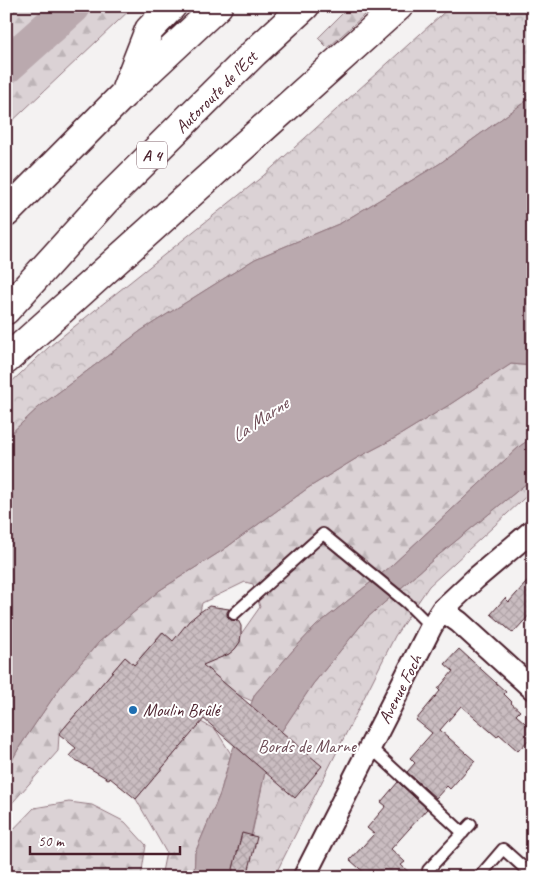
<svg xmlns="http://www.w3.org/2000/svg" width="539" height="883" font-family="Caveat,sans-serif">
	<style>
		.forest { fill: url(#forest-firs); stroke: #927880 }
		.park { fill: url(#park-crowns); stroke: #927880 }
		.water { fill: #baa9ae; stroke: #8d727a }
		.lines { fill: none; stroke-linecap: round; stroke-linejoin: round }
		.river { stroke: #baa9ae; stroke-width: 36 }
		.building { fill: url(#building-cross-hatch); stroke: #4a1f2b }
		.lane-casing { stroke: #4a1f2b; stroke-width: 14 }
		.street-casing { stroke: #4a1f2b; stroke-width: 25 }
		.highway-casing { stroke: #4a1f2b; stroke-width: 31 }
		.lane { stroke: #fff; stroke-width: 10 }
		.street { stroke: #fff; stroke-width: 21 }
		.highway { stroke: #fff; stroke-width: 28 }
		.poi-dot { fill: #1f6fb2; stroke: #fff; stroke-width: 2 }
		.labels { text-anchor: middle; stroke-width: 4; stroke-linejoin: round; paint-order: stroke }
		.shield { fill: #fff; stroke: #80626b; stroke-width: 1 }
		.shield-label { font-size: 16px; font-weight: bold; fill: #4a1f2b }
		.street-label { font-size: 18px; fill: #4a1f2b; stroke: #fff }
		.poi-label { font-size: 18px; fill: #4a1f2b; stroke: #fff; text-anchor: start }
		.park-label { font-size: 18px; fill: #6e4c56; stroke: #fff }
		.water-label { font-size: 19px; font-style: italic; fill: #714f59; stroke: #fff }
	</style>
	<defs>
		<pattern id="forest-firs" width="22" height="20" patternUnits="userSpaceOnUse" patternTransform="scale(1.25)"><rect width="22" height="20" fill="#dbd2d5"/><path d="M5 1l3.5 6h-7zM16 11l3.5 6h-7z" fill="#bdb4b7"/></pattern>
		<pattern id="park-crowns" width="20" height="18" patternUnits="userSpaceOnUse" patternTransform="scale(1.25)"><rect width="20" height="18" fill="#dbd2d5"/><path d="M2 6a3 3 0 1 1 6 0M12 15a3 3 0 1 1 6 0" fill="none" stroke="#bdb4b7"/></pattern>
		<pattern id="building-cross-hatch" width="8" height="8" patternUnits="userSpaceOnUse" patternTransform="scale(1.25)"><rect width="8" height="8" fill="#cabdc1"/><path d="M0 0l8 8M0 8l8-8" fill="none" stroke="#afa2a6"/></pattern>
	</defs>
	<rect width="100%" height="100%" fill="#f4f2f2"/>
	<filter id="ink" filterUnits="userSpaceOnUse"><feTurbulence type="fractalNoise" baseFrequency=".02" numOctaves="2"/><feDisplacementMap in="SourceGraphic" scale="10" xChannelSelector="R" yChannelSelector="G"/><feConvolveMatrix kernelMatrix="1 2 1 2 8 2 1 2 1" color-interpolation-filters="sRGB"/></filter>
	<g filter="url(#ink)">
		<path class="forest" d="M 19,6 L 134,6 L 6,127 L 6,20 Z
			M 350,6 L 374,6 L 328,48 L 318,38 Z
			M 511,364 L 533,366 L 533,437 L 520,446 L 390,567 L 316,626 L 295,648 L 255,694 L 252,701 L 236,694 L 202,665 L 214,658 L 222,657 L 229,654 L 235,649 L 240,642 L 241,634 L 260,607 L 253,584 L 245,582 L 202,603 L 200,612 L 192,621 L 180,647 L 162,632 L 137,662 L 152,680 L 125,657 L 59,734 L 58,751 L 6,810 L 6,771 L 20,746 L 61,686 L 99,642 L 160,590 L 223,550 L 308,488 L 357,458 L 395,438 L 449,405 Z
			M 201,722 L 216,730 L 231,754 L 220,794 L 195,853 L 194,877 L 161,877 L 166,852 L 136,799 Z
			M 69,802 L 92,805 L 125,822 L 146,845 L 141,877 L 6,877 L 6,837 L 34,808 Z"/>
		<path class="park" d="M 451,6 L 533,6 L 533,96 L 439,164 L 341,223 L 255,259 L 142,330 L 39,407 L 6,438 L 6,387 L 50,346 L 263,176 Z
			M 533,478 L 533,490 L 429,586 L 395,636 L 274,877 L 243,877 L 265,772 L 281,732 L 313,684 L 367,618 L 435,558 Z"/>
		<path class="water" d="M 533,96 L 533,366 L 511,364 L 449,405 L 395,438 L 357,458 L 308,488 L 223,550 L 160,590 L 99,642 L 61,686 L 20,746 L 6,771 L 6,438 L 39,407 L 142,330 L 255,259 L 341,223 L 439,164 Z
			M 533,437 L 533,478 L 435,558 L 367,618 L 313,684 L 281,732 L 265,772 L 251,836 L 242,834 L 231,877 L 194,877 L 195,853 L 220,794 L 231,754 L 255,694 L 295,648 L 316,626 L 390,567 L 520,446 Z"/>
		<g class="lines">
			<path class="river" d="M 6,66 L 73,6"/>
		</g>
		<path class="building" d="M 533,575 L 533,611 L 513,633 L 491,614 L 505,598 L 509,602 Z
			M 209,606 L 229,609 L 227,612 L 227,616 L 231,620 L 238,620 L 241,626 L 241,634 L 240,642 L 235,649 L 229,654 L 203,665 L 322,766 L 295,798 L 204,719 L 136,799 L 110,778 L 108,779 L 69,756 L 76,748 L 59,734 L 125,657 L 134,665 L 163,632 L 173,641 L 189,621 L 200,612 Z
			M 459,649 L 506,692 L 504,694 L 512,702 L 511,703 L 520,711 L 516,715 L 533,730 L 533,735 L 518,751 L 499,734 L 497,737 L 461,706 L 440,730 L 475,761 L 450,789 L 447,786 L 436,798 L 407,772 L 415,763 L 410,758 L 432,733 L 416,720 L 440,691 L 438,689 L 453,671 L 445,664 Z
			M 398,782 L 427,809 L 391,849 L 405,862 L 401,865 L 414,877 L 369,877 L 350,860 L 374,834 L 367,828 L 386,806 L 381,802 Z
			M 242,833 L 257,837 L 247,877 L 231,877 Z"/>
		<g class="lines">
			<g class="lane-casing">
				<path id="lane" d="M 234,614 L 323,534 L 407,603 L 431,627
					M 370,747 L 463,833
					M 428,870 L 471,824
					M 479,877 L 503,849 L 533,876"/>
			</g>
			<g class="street-casing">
				<path id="street" d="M 442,610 L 459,622 L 533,689
					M 304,877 L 431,627 L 442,610 L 475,579 L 533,530"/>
			</g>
			<g class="highway-casing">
				<path id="highway" d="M 126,89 L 149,30 L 172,6
					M 6,213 L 123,95 L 218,6
					M 6,310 L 105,201 L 254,53 L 305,6
					M 6,360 L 399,6"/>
			</g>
			<use href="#lane" class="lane"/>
			<use href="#street" class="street"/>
			<use href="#highway" class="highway"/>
		</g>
	</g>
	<circle class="poi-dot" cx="133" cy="710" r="5"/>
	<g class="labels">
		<rect class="shield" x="137" y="141.5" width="30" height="27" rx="4"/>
		<g class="shield-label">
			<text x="152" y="161">A 4</text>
		</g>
		<g class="street-label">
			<text transform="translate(216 92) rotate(-45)" y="6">Autoroute de l’Est</text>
			<text transform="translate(400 689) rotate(-63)" y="6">Avenue Foch</text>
		</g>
		<g class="poi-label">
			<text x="143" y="716">Moulin Brûlé</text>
		</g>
		<g class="park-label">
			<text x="307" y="752">Bords de Marne</text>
		</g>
		<g class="water-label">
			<text transform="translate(259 419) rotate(-34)" y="7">La Marne</text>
		</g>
	</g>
	<rect width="539" height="883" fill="none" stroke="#fff" stroke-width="25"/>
	<rect x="12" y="12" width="514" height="858" fill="none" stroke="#4a1f2b" stroke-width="2" filter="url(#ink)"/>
	<path d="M30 846v8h150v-8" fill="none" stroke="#4a1f2b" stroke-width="2.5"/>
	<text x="38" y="846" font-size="15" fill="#4a1f2b" stroke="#ffffff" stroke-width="4" paint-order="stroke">50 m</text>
</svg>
